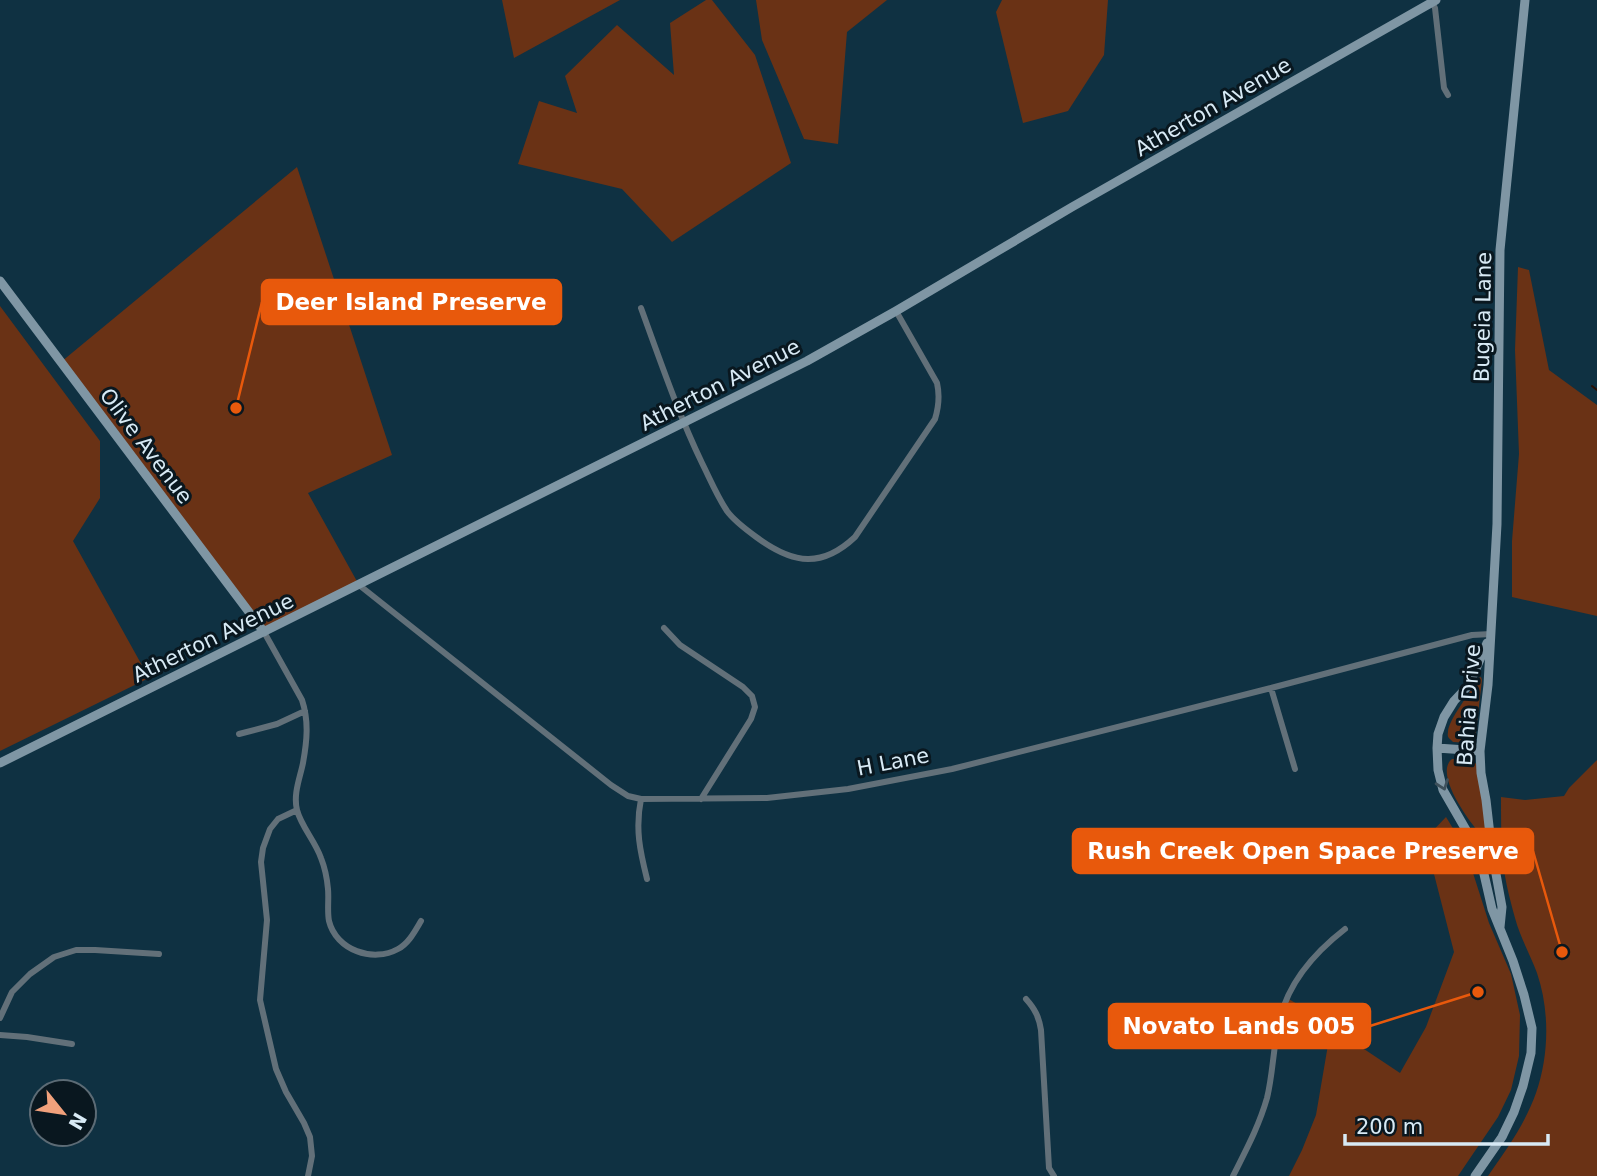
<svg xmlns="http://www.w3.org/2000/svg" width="1597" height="1176" font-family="'DejaVu Sans',sans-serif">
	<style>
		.green { fill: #6a3215 }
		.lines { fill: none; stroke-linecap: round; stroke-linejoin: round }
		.stream { stroke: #2b1004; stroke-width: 2 }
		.street { stroke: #627079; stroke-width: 6 }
		.secondary { stroke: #7f96a4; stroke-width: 9 }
		.oneway { stroke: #3e505b }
		.labels { text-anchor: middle; stroke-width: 6; stroke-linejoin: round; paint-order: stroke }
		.street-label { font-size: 21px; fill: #d8eaf5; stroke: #09171f }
		.leader { fill: none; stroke: #e8590c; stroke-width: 2.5 }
		.callout-dot { fill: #e8590c; stroke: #09171f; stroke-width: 2.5 }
		.callout { fill: #e8590c; stroke: #e8590c; stroke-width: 2.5 }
		.callout-label { font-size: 23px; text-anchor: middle; font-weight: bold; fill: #fff }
	</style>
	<rect width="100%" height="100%" fill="#0f3142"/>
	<path class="green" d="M 502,0 L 620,0 L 514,58 Z
		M 706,0 L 712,0 L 755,55 L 791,163 L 672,242 L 622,189 L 518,164 L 539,101 L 577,113 L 565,76 L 617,25 L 674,75 L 670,23 Z
		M 756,0 L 887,0 L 847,32 L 838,144 L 804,139 L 762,40 Z
		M 1002,0 L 1108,0 L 1104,55 L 1068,111 L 1023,123 L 996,12 Z
		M 297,167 L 392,455 L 308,493 L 359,585 L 264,632 L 61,362 Z
		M 1518,267 L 1529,270 L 1549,370 L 1597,405 L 1597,616 L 1512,597 L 1512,541 L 1519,454 L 1515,350 Z
		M 0,306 L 100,441 L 100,498 L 73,541 L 149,678 L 0,751 Z
		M 1481,677 L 1482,680 L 1475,739 L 1470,743 L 1453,742 C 1449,738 1447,738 1448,732 C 1448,720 1472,691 1478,678 Z
		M 1452,759 C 1458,759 1469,757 1474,761 C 1481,768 1485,823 1487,835 L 1485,837 L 1483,837 C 1471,824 1433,774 1452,759 Z
		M 1597,760 L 1597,1176 L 1488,1176 C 1506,1150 1525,1124 1536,1093 C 1549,1056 1550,1011 1537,973 C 1530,954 1520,937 1515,918 C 1509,896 1503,873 1502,850 C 1501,833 1501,815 1501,797 L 1525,800 L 1564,796 L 1569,788 Z
		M 1446,817 L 1465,848 L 1489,923 L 1511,974 L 1520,1015 L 1519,1056 L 1511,1090 L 1498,1117 L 1458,1176 L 1289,1176 L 1302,1150 L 1316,1115 L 1330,1033 L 1284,1000 L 1285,997 L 1336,1026 L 1361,1047 L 1400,1073 L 1426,1027 L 1454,952 L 1425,839 Z"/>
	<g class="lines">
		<path class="stream" d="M 1592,386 L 1597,390"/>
		<path class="street" d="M 1432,2 L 1435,8 L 1444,88 L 1448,95
			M 641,308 C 660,360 678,413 702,463 C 710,479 717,496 727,511 C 735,522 748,531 759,539 C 794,564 822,568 855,537 L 935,419 C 939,406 940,396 937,383 L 896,311
			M 359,585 L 611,785 L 628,796 L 641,799 L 767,798 L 848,789 L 952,769 L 1271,688 L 1472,635 L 1491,634
			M 664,628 L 680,645 L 743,687 L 752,696 L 755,707 L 751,719 L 701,799
			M 264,632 L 302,700 C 309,721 307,741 303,763 C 300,778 293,794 297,810 C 301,826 315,841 321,858 C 325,868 327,878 328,889 C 329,899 327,911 329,921 C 336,950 373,963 398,949 C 409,943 415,931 421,921
			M 1271,688 L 1295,769
			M 239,734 L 277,724 L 305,711
			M 641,799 C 635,829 640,851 647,879
			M 297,810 L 278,819 L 270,829 L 263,848 L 261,862 L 267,920 L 260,1000 L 276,1069 L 286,1092 L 304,1123 L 310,1137 L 312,1156 L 308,1176
			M 1026,999 C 1035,1009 1039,1017 1041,1030 L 1049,1168 L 1054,1176
			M 0,1018 L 12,992 L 30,974 L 54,957 L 76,950 L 95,950 L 159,954
			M 0,1035 L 27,1037 L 72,1044
			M 1233,1176 C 1246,1150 1259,1126 1267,1098 C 1273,1074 1273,1048 1279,1023 C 1287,984 1314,953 1345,929"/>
		<path class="secondary" d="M 0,281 L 264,632
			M 1437,748 L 1480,751
			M 0,763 L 807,361 L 896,311 L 1072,207 L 1436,0
			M 1500,927 L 1502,907 L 1492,852 L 1486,800 L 1481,773 L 1480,751 L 1488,685 L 1497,524 L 1500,250 L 1525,0
			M 1475,1176 L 1502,1137 L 1514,1112 L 1523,1086 L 1531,1053 L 1532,1028 L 1524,995 L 1513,961 L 1492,909 L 1481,861 L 1473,842 L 1443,790 L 1438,770 L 1437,748 L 1438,734 L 1444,717 L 1454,701 L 1469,685 L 1487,643"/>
	</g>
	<defs><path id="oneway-chevron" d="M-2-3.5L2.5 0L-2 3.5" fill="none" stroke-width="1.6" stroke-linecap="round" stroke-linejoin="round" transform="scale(1.75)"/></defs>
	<use class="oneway" href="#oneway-chevron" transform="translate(1443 785) rotate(70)"/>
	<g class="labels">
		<g class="street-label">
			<text transform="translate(1213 107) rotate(-30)" y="7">Atherton Avenue</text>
			<text transform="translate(1483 317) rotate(-89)" y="7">Bugeia Lane</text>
			<text transform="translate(720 385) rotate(-27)" y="7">Atherton Avenue</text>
			<text transform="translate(146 446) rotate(53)" y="7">Olive Avenue</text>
			<text transform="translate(213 638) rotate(-26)" y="7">Atherton Avenue</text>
			<text transform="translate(1469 705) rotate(-86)" y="7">Bahia Drive</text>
			<text transform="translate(893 762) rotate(-11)" y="7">H Lane</text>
		</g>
	</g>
	<path class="leader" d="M236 408L262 302M1562 952L1533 851M1478 992L1370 1026"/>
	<g class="callout-dot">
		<circle cx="236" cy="408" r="7"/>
		<circle cx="1562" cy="952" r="7"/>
		<circle cx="1478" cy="992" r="7"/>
	</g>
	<g class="callout">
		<rect x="262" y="280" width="299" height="44" rx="7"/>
		<rect x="1073" y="829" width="460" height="44" rx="7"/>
		<rect x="1109" y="1004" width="261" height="44" rx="7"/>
	</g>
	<g class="callout-label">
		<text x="411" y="310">Deer Island Preserve</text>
		<text x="1303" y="859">Rush Creek Open Space Preserve</text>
		<text x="1239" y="1034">Novato Lands 005</text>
	</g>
	<g transform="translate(63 1113) rotate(120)"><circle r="33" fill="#09171f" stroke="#5c6b75" stroke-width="2"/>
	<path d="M0-5L12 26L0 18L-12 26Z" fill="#f1a17c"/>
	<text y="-10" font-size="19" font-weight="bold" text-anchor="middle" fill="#d8eaf5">N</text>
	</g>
	<path d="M1345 1134v10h203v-10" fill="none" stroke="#d8eaf5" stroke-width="3.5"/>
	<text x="1356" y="1134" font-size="21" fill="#d8eaf5" stroke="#09171f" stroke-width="5" paint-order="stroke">200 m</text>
</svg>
